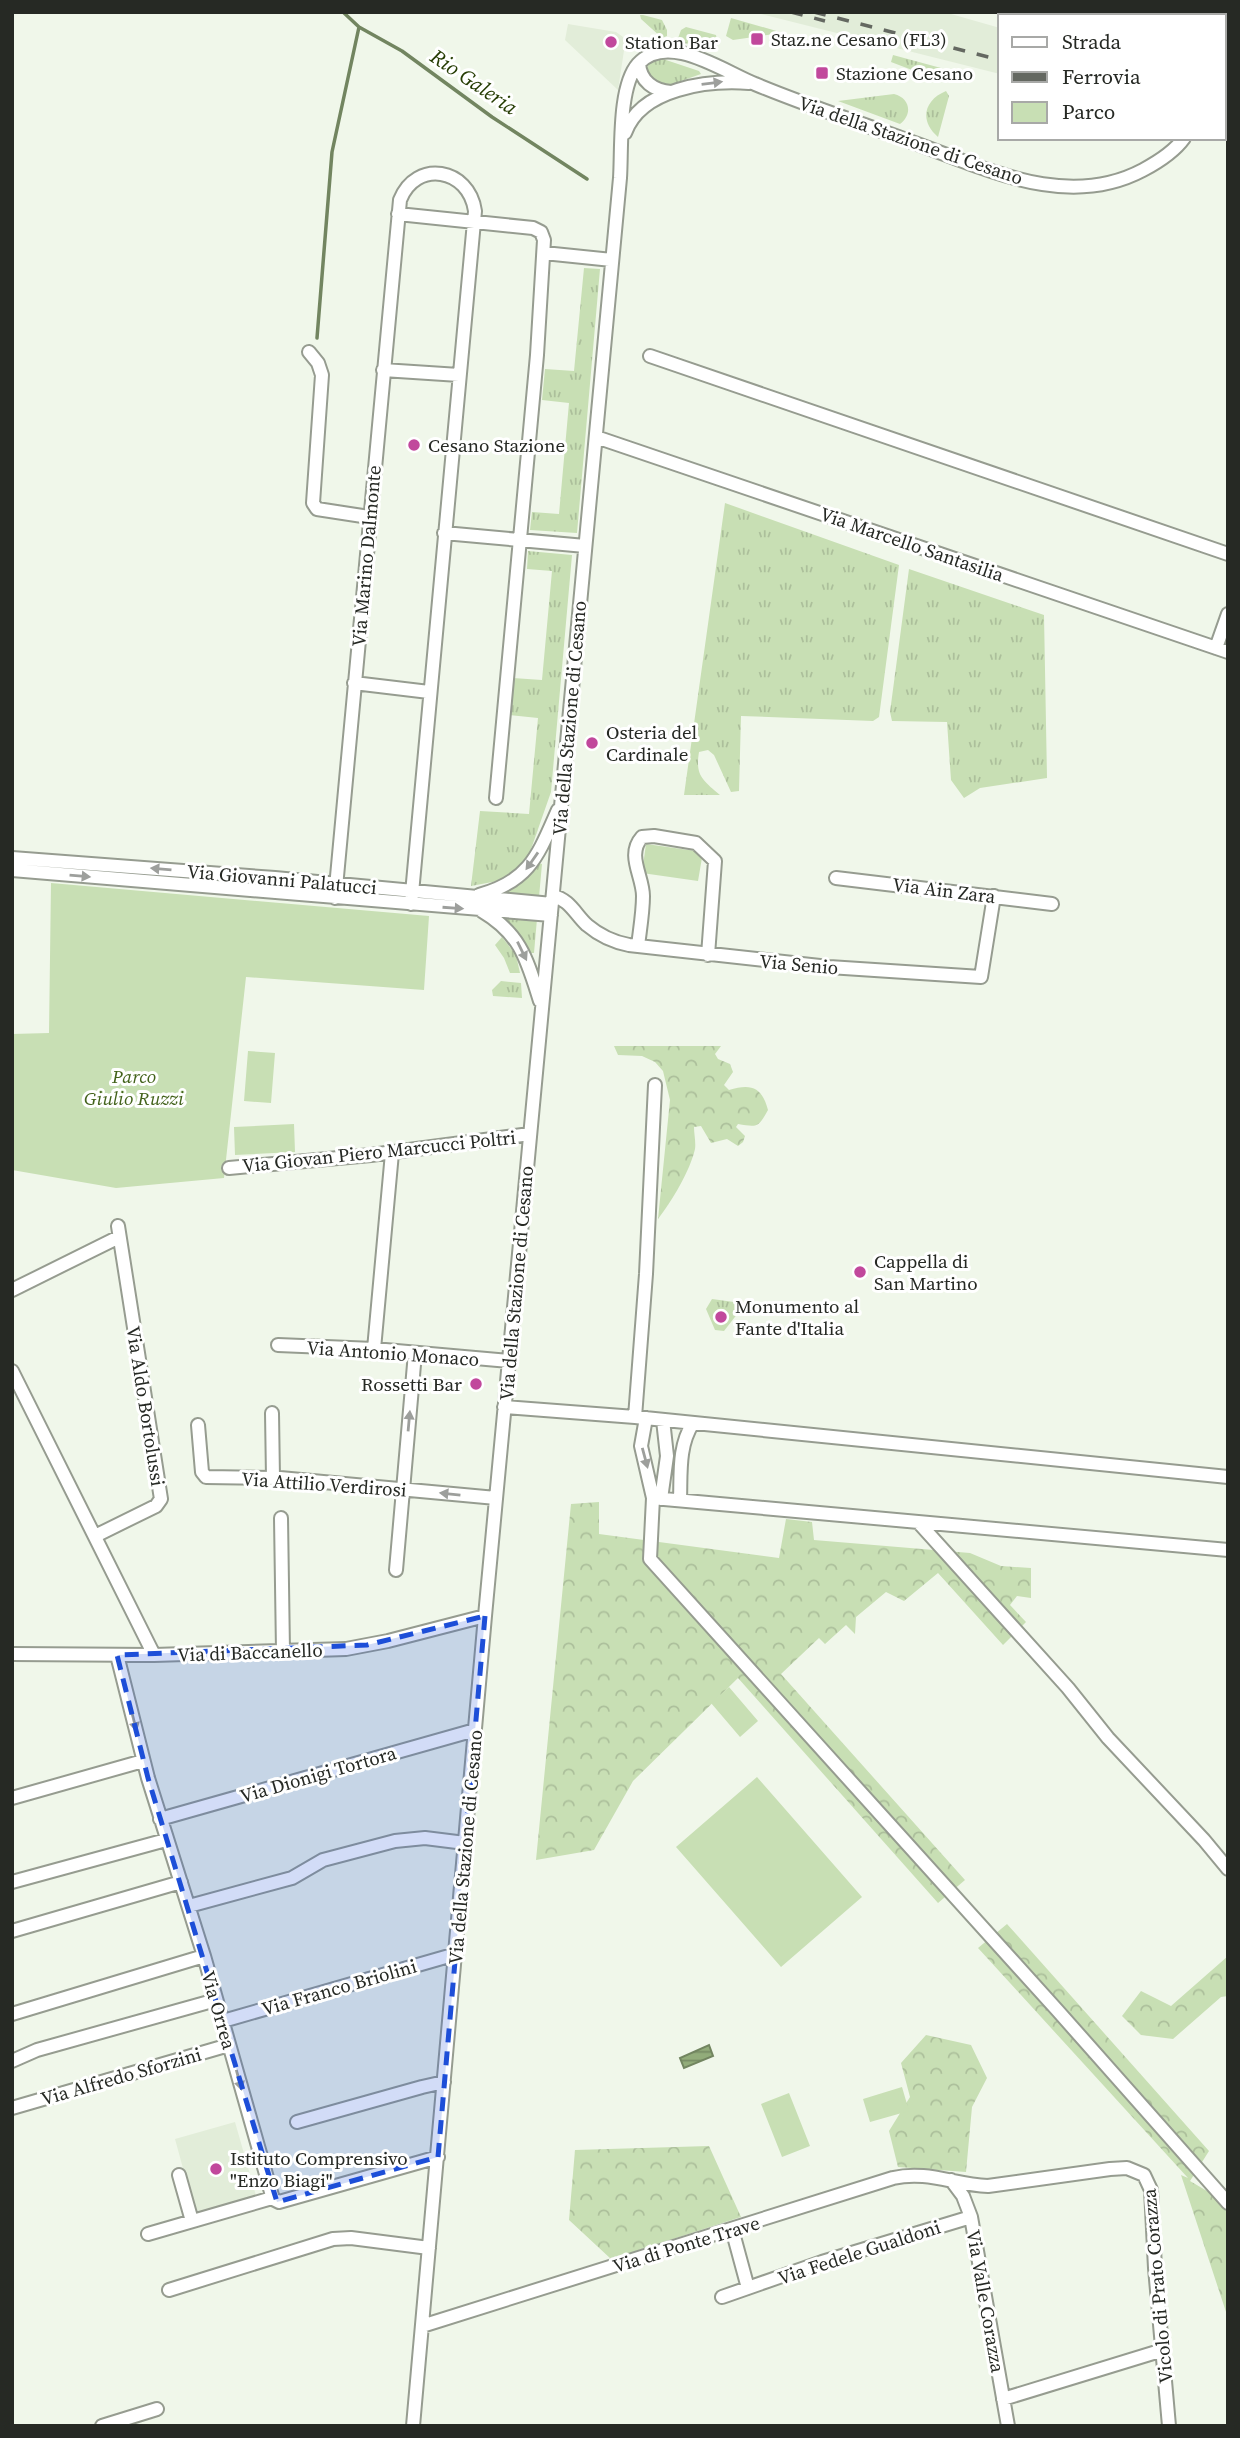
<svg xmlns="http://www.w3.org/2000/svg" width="1240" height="2438" font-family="'Source Serif 4',serif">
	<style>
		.built { fill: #e2edd9 }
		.grass { fill: url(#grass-tufts) }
		.forest { fill: url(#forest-crowns) }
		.park { fill: #c8dfb4 }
		.water { fill: url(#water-rules); stroke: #728560; stroke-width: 2 }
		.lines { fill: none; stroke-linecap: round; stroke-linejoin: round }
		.stream { stroke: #728560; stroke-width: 3.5 }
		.minor-casing { stroke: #969c90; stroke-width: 16 }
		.minor { stroke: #fff; stroke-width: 12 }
		.rail { stroke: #646861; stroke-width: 3.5; stroke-dasharray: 12 12; stroke-linecap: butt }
		.oneway { fill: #9d9f9c }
		.marked { fill: #1d4ed8; fill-opacity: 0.2; stroke: #1d4ed8; stroke-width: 5; stroke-dasharray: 14 9; stroke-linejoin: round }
		.poi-dot { fill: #c1489c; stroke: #fff; stroke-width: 2.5 }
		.labels { text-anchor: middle; stroke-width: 6; stroke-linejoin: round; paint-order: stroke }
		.poi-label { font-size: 19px; fill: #262924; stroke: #fff; text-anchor: start }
		.street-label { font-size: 19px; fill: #262924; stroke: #fff }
		.park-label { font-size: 19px; font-style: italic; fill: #42621a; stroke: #fff }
		.water-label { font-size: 21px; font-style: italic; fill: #253c03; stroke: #fff }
	</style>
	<defs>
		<pattern id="grass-tufts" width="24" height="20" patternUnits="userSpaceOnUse" patternTransform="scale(1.75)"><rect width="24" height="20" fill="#c8dfb4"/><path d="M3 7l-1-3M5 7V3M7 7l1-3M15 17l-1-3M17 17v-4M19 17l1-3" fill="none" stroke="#acbf9b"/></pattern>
		<pattern id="forest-crowns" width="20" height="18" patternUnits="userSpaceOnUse" patternTransform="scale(1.75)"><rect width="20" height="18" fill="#c8dfb4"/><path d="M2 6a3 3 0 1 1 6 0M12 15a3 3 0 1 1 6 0" fill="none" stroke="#acbf9b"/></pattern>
		<pattern id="water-rules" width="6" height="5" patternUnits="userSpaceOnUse" patternTransform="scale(1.75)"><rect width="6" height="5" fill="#92ac7a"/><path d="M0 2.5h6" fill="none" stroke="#778c64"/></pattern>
	</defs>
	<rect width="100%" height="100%" fill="#f0f7ea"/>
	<path class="built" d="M 753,12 L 944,12 L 1000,28 L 1000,74 Z
		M 568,24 L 616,32 L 623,37 L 625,44 L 618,90 L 565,40 Z
		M 235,2122 L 257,2199 L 196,2216 L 175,2139 Z"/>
	<path class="grass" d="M 643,15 L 662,20 L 667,30 L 667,36 L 662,38 L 641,19 L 640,15 Z
		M 731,18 L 780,32 L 781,33 L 733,40 L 726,36 Z
		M 686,27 L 716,35 L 717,40 L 715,42 L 679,44 L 677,41 L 681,30 Z
		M 893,55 L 941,68 L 940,72 L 920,73 L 891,62 Z
		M 660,58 L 699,71 L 701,74 L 664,87 L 650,81 L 646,69 L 650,62 Z
		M 946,91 L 949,96 L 938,137 C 919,121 924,100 946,91 Z
		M 894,94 C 910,98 913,114 900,124 L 838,101 Z
		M 584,268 L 600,269 L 577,533 L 530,530 L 532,512 L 559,514 L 569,403 L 542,400 L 545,369 L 574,371 Z
		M 725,503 L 899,565 L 879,717 L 873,721 L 741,716 L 739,791 L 731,792 L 714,755 L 708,750 L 699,752 C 695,776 703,780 720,795 L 684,795 Z
		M 528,551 L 572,555 L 551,792 L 530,852 L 523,863 L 503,880 L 471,886 L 480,811 L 529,814 L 538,718 L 509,715 L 513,678 L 542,680 L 552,571 L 527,569 Z
		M 909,569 L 1044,615 L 1047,778 L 980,788 L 964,798 L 951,780 L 947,722 L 892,721 L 890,712 Z
		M 538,863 L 542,864 L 539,897 L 503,894 L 523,880 Z
		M 501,916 L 537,919 L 534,953 L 531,953 L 520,935 Z
		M 502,937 L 516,955 L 520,973 L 510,973 L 504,958 L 495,945 Z
		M 501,981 L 521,983 L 522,998 L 493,996 L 492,990 Z
		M 712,1299 L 734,1302 L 738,1313 L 724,1331 L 715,1330 L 706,1309 Z"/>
	<path class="forest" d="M 614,1046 L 721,1046 L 715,1054 L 718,1059 L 730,1064 L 733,1072 L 724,1085 L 729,1090 C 751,1083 762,1087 768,1110 C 758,1128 757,1127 738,1124 L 736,1127 L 745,1136 L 743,1142 L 738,1146 L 727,1139 L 711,1143 L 701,1126 L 694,1127 C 694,1134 696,1142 695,1149 C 690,1171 672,1201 658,1219 L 670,1100 L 663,1071 L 655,1062 L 642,1056 L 618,1055 Z
		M 599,1502 L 599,1534 L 779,1558 L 786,1519 L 812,1522 L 814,1540 L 970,1553 L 1001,1566 L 1031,1568 L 1031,1598 L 1017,1596 L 1010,1605 L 1026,1622 L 1003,1645 L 938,1573 L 904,1601 L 886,1592 L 856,1617 L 855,1634 L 846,1625 L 825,1644 L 819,1638 L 781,1674 L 965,1880 L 938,1903 L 738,1678 L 633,1781 L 594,1850 L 536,1860 L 571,1504 Z
		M 1007,1924 L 1209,2151 L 1190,2181 L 1224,2201 L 1228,2212 L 1228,2318 L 1181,2175 L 1188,2178 L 978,1948 Z
		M 1228,1956 L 1228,1996 L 1221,1997 L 1173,2039 L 1141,2035 L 1122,2016 L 1141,1991 L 1171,2006 Z
		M 926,2035 L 971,2045 L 987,2078 L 972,2107 L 966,2172 L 898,2167 L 889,2131 L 910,2097 L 901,2063 Z
		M 709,2146 L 741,2217 L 611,2259 L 569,2220 L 575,2150 Z"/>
	<path class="park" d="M 646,844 L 703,852 L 698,881 L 642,873 Z
		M 51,883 L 429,916 L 424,990 L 246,977 L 224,1178 L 116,1188 L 12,1170 L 12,1034 L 49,1033 Z
		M 248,1051 L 275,1053 L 271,1103 L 244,1101 Z
		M 294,1124 L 295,1152 L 235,1155 L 234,1127 Z
		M 729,1687 L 758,1721 L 740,1737 L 711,1703 Z
		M 757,1777 L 862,1897 L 781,1967 L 676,1847 Z
		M 902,2087 L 909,2111 L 870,2122 L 863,2099 Z
		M 789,2093 L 810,2146 L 782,2157 L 761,2104 Z"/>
	<path class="water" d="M 709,2045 L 713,2056 L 684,2068 L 680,2058 Z"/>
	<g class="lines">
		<path class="stream" d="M 343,12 L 359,27 L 402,51 L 492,117 L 587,179
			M 317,338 L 332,152 L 359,27"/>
		<g class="minor-casing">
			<path id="minor" d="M 1209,12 L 1210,16
				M 639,63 C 640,81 654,91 671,92
				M 625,133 C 641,88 708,80 749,83
				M 398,214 L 533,228 L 541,232 L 544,240 L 537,355 L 496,798
				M 544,253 L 612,260
				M 309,352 L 318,363 L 322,375 L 313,503 L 317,509 L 369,517
				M 650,356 L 1228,554
				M 383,370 L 459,375
				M 596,437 L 1228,652
				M 444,533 L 585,546
				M 1216,648 L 1228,614
				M 354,683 L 429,692
				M 12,858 L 275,878 L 552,904
				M 12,870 L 551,915
				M 836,878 L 1052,904
				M 479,895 C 530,881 538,855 558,810
				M 553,896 C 569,899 576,915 587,925 C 600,936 613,942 629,945 L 829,967 L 981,977 L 994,896
				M 335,898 L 400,200 C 416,159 469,168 475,211 L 411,904
				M 482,911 C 521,934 527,960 540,1001
				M 638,946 C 640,929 643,912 643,896 C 643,876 626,855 642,837 L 654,836 L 696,843 L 715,861 L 708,955
				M 229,1168 L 371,1155 L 530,1134
				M 12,1290 L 119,1237
				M 278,1345 L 374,1349 L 509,1361
				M 374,1349 L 392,1153
				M 12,1371 L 154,1655
				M 504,1407 L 635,1417 L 1228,1477
				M 272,1413 L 273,1478
				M 635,1417 L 646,1274 L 655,1085
				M 646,1418 L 641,1446 L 653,1498 L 650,1559 L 1058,2011 L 1228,2203
				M 198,1425 L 202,1472 L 206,1477 L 280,1478 L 496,1498
				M 653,1498 L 1228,1550
				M 661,1499 L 667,1456 L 663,1420
				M 680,1500 C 681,1474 678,1446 693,1423
				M 281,1518 L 283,1651
				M 919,1523 L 1068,1688 L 1108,1738 L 1204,1840 L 1228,1869
				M 95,1536 L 156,1506 L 161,1499 L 118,1226
				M 396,1570 L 415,1353
				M 12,1654 L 154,1655 L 346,1649 L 388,1641 L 485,1616
				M 117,1655 L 148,1778 L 204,1956 L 273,2199 L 279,2202 L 438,2157
				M 12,1798 L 143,1761
				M 160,1819 L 475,1730
				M 12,1882 L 166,1840
				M 189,1906 L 292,1878 L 323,1860 L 395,1841 L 425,1838 L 465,1843
				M 12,1931 L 181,1882
				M 12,2014 L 204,1956
				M 223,2021 L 456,1954
				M 12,2061 L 37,2050 L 216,2000
				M 12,2108 L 229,2045
				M 297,2122 L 422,2087 L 444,2082
				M 179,2175 L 192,2221
				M 951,2180 L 963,2196 L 971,2217 L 1008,2426
				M 732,2229 L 748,2288
				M 148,2234 L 272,2198
				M 169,2290 L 333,2239 L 351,2238 L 429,2248
				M 722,2297 L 822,2262 L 971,2217
				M 422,2326 L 893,2178 C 928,2170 954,2185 988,2186 L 1110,2169 L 1127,2168 L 1144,2175 L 1151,2190 L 1155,2268 L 1169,2426
				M 1003,2399 L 1163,2350
				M 102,2426 L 157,2409
				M 413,2426 L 485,1616 L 620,178 C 622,148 618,87 638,64 C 668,31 724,72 755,84 C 805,105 858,122 909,141 C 983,167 1066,211 1143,170 C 1158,162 1174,152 1184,138"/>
		</g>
		<use href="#minor" class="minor"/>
		<path class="rail" d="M 791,12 L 825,21
			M 814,12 L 1000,60
			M 1224,108 L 1228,109"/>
	</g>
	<defs><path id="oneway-solid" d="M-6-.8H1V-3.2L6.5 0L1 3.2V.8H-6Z" transform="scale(1.75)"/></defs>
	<g class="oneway">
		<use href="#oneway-solid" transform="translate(712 83) rotate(-7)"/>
		<use href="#oneway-solid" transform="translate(532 861) rotate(125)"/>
		<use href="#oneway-solid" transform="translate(161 869) rotate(-175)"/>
		<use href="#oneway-solid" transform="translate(80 876) rotate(5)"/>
		<use href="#oneway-solid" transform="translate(453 908) rotate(4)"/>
		<use href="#oneway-solid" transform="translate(522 951) rotate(64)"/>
		<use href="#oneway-solid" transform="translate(409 1421) rotate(-85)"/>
		<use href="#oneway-solid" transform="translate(645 1458) rotate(75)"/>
		<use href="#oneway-solid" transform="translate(450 1494) rotate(-174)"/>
		<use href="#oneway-solid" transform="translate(134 1721) rotate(76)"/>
		<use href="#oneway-solid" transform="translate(239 2080) rotate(75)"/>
	</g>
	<path class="marked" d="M 485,1616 L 438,2157 L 277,2202 L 148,1778 L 117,1655 L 367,1645 Z"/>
	<g class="poi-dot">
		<rect x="750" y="32" width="14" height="14" rx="3.5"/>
		<circle cx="611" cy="42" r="7"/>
		<rect x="815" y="66" width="14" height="14" rx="3.5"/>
		<circle cx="414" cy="445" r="7"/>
		<circle cx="592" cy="743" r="7"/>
		<circle cx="860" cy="1272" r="7"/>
		<circle cx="721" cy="1317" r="7"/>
		<circle cx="476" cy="1384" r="7"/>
		<circle cx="216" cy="2169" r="7"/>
	</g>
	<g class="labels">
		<g class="poi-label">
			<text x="771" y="46">Staz.ne Cesano (FL3)</text>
			<text x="625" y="49">Station Bar</text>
			<text x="836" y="80">Stazione Cesano</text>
			<text x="428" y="452">Cesano Stazione</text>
			<text x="606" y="739">Osteria del<tspan x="606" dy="22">Cardinale</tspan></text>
			<text x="874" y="1268">Cappella di<tspan x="874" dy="22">San Martino</tspan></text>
			<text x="735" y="1313">Monumento al<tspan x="735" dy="22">Fante d'Italia</tspan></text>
			<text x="462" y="1391" text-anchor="end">Rossetti Bar</text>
			<text x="230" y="2165">Istituto Comprensivo<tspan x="230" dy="22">"Enzo Biagi"</tspan></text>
		</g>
		<g class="street-label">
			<text transform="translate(911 140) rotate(19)" y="7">Via della Stazione di Cesano</text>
			<text transform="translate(912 544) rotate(19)" y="7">Via Marcello Santasilia</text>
			<text transform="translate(366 556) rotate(-85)" y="7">Via Marino Dalmonte</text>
			<text transform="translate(569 718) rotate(-85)" y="7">Via della Stazione di Cesano</text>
			<text transform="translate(282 879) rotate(5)" y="7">Via Giovanni Palatucci</text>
			<text transform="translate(944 890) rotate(7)" y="7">Via Ain Zara</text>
			<text transform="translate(799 964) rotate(5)" y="7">Via Senio</text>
			<text transform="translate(379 1151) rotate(-6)" y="7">Via Giovan Piero Marcucci Poltri</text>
			<text transform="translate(516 1283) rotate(-85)" y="7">Via della Stazione di Cesano</text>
			<text transform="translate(393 1353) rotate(4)" y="7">Via Antonio Monaco</text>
			<text transform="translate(146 1406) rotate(81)" y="7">Via Aldo Bortolussi</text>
			<text transform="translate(324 1484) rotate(4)" y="7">Via Attilio Verdirosi</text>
			<text transform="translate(250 1652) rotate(-2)" y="7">Via di Baccanello</text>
			<text transform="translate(318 1774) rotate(-16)" y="7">Via Dionigi Tortora</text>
			<text transform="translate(465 1847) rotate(-85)" y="7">Via della Stazione di Cesano</text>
			<text transform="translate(339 1987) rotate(-16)" y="7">Via Franco Briolini</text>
			<text transform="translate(219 2010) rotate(74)" y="7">Via Orrea</text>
			<text transform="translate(121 2076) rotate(-16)" y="7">Via Alfredo Sforzini</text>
			<text transform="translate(686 2244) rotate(-17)" y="7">Via di Ponte Trave</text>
			<text transform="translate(859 2252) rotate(-18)" y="7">Via Fedele Gualdoni</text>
			<text transform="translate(1157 2286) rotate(-95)" y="7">Vicolo di Prato Corazza</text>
			<text transform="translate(986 2301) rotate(80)" y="7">Via Valle Corazza</text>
		</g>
		<g class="park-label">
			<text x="134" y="1083">Parco<tspan x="134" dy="22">Giulio Ruzzi</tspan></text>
		</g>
		<g class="water-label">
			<text transform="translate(474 82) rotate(34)" y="7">Rio Galeria</text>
		</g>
	</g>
	<rect width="1240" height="2438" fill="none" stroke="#262924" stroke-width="28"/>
	<rect x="998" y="14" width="228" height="126" fill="#ffffff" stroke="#a8a9a7" stroke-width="2"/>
	<rect x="1012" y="37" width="35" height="10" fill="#ffffff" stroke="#a8a9a7" stroke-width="2"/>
	<text x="1062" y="49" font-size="21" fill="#262924">Strada</text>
	<rect x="1012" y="72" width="35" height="10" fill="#646861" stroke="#a8a9a7" stroke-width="2"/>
	<text x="1062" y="84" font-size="21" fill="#262924">Ferrovia</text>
	<rect x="1012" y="102" width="35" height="21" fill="#c8dfb4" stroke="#a8a9a7" stroke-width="2"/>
	<text x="1062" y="119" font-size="21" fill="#262924">Parco</text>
</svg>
